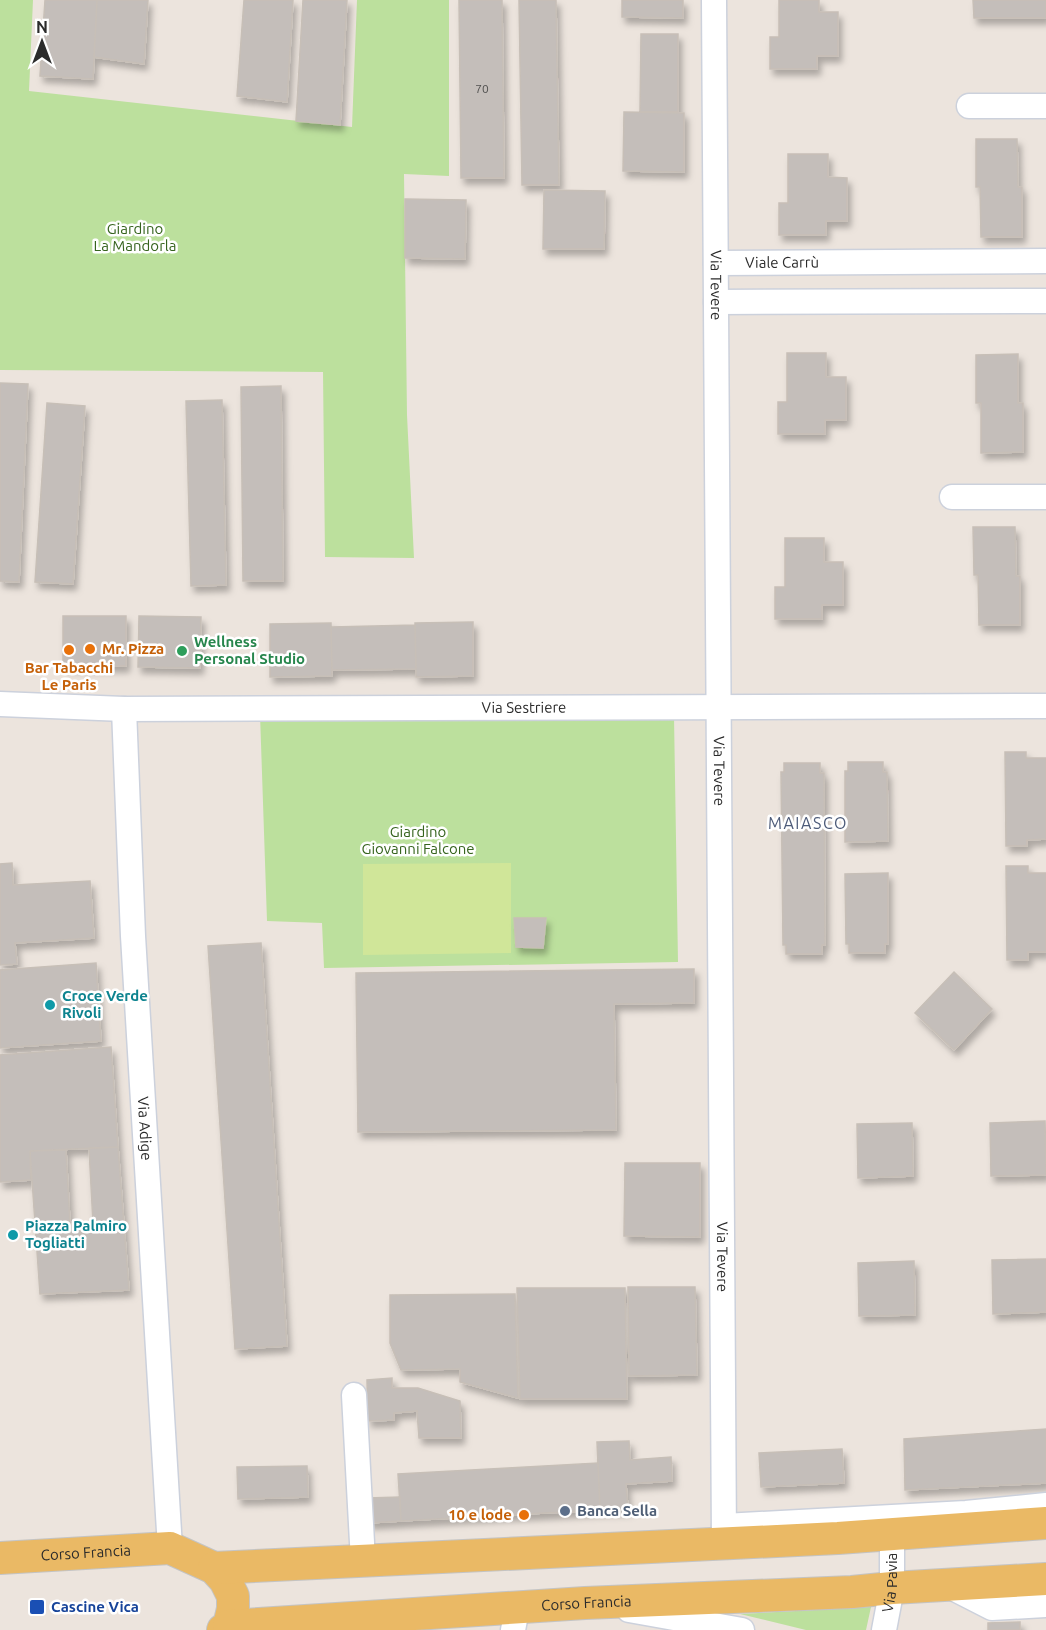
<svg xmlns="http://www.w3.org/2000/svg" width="1046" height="1630" font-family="Ubuntu,sans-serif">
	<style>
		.green { fill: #bce09d }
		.pitch { fill: #d0e699 }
		.building { fill: #c4beba; stroke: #c7bfb7; stroke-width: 1.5; filter: url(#shadow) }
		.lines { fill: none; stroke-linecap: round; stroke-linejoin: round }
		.minor-casing { stroke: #ccd1dc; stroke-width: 27 }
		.major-casing { stroke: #c4c4c4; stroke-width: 34 }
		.minor { stroke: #fff; stroke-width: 24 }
		.major { stroke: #eab965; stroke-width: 32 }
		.food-dot { fill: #e8710a; stroke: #fff; stroke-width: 2 }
		.leisure-dot { fill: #2e9e5b; stroke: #fff; stroke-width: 2 }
		.culture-dot { fill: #0f9aa8; stroke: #fff; stroke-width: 2 }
		.service-dot { fill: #5c6f8a; stroke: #fff; stroke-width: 2 }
		.transit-dot { fill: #1a4fb4; stroke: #fff; stroke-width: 2 }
		.labels { text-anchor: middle; stroke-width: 5; stroke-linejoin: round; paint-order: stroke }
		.number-label { font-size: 12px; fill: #51504f }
		.park-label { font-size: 15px; fill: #36641e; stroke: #fff }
		.street-label { font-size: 15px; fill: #2b2b2b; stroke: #fff }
		.leisure-label { font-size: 15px; font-weight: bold; fill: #27864d; stroke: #fff; text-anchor: start }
		.food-label { font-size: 15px; font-weight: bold; fill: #c56008; stroke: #fff; text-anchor: start }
		.culture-label { font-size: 15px; font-weight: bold; fill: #0d838f; stroke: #fff; text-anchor: start }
		.service-label { font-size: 15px; font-weight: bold; fill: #4e5e75; stroke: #fff; text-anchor: start }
		.transit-label { font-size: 15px; font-weight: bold; fill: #164399; stroke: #fff; text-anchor: start }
		.neighbourhood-label { font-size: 16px; letter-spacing: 1.5px; fill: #4d5b79; stroke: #fff }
	</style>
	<defs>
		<filter id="shadow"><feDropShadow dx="3.5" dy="6" stdDeviation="3" flood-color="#0004"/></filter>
	</defs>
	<rect width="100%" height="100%" fill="#ece4dd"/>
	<path class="green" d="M 0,0 L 33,0 L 29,91 L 352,127 L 357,0 L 449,0 L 449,176 L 404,174 L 407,415 L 414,558 L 325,557 L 323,372 L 0,370 Z
		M 260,714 L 674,716 L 678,962 L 324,968 L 322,923 L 267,921 Z
		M 871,1607 L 866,1630 L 806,1630 L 740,1614 Z"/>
	<path class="pitch" d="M 511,863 L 511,953 L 363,955 L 363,864 Z"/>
	<path class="building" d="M 45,0 L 97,0 L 93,79 L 40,76 Z
		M 97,0 L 148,0 L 144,64 L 94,57 Z
		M 244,0 L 293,0 L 287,102 L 237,96 Z
		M 303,0 L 347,0 L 340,125 L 296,121 Z
		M 459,0 L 502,0 L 504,178 L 461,178 Z
		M 519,0 L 556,0 L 559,185 L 522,185 Z
		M 622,0 L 683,0 L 683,18 L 622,17 Z
		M 779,0 L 819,0 L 819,12 L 838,12 L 838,56 L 817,56 L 817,69 L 770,69 L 770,37 L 779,37 Z
		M 973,0 L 1046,0 L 1046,18 L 974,18 Z
		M 641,34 L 678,34 L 678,112 L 640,112 Z
		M 624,112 L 684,113 L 684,172 L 623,171 Z
		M 976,139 L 1017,139 L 1018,187 L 1022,187 L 1022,237 L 981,237 L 980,187 L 976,187 Z
		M 788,154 L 828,154 L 828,177 L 847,178 L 847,221 L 826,221 L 826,235 L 779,235 L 779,203 L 788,203 Z
		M 544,190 L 605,191 L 604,249 L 543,249 Z
		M 405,199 L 466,200 L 465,259 L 405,258 Z
		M 787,353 L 826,353 L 826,377 L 846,377 L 846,420 L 825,420 L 825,434 L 778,434 L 778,402 L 787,402 Z
		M 1018,354 L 1018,403 L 1023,403 L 1023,452 L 981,453 L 981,403 L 976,403 L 976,355 Z
		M 0,383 L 28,384 L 19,582 L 0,581 Z
		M 281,386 L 283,581 L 243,581 L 241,387 Z
		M 222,400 L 226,585 L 191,586 L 186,401 Z
		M 47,403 L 85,406 L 73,584 L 35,582 Z
		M 973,527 L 1015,527 L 1016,576 L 1020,576 L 1020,625 L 979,625 L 978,575 L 974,575 Z
		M 785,538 L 824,538 L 824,562 L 843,562 L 843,605 L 822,605 L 822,619 L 775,619 L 775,587 L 785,587 Z
		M 63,616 L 126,616 L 126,666 L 63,666 Z
		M 139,616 L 201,617 L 200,668 L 138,667 Z
		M 473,622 L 473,676 L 416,677 L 415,623 Z
		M 331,623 L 332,676 L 270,677 L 270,624 Z
		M 415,625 L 416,669 L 332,670 L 331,627 Z
		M 1005,752 L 1026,752 L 1026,758 L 1046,758 L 1046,839 L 1027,840 L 1027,846 L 1006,846 Z
		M 848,762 L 883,762 L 883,772 L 887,772 L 888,841 L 845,842 L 845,771 L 848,771 Z
		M 784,763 L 820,763 L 820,773 L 824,773 L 825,945 L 822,945 L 822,954 L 786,954 L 786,945 L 783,945 L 781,772 L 784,772 Z
		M 12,863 L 13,885 L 90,881 L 94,938 L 15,943 L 17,964 L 0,965 L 0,864 Z
		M 1006,866 L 1028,866 L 1028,873 L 1046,873 L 1046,952 L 1028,952 L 1028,960 L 1007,960 Z
		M 888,873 L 888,944 L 885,944 L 885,953 L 849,953 L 849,944 L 846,944 L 845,874 Z
		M 514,918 L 546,918 L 543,948 L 516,947 Z
		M 261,943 L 287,1346 L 235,1349 L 208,946 Z
		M 96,963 L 101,1041 L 0,1048 L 0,970 Z
		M 694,969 L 694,1003 L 614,1004 L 616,1130 L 358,1132 L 356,973 Z
		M 954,972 L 992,1009 L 954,1050 L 915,1013 Z
		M 111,1047 L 118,1147 L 30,1151 L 31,1180 L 0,1182 L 0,1055 Z
		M 1045,1121 L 1046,1175 L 991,1176 L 990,1123 Z
		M 912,1123 L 913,1176 L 858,1178 L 857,1124 Z
		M 118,1147 L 129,1290 L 40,1294 L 30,1151 L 66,1150 L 70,1224 L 93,1223 L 89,1148 Z
		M 625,1163 L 700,1163 L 700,1237 L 624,1236 Z
		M 1046,1259 L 1046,1312 L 993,1314 L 992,1260 Z
		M 914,1261 L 915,1315 L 859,1316 L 858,1263 Z
		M 628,1287 L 695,1287 L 697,1375 L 629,1376 Z
		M 517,1288 L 625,1288 L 627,1399 L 520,1399 Z
		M 515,1294 L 518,1398 L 460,1382 L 460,1369 L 401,1370 L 390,1343 L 390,1295 Z
		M 392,1378 L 392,1388 L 418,1388 L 460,1401 L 461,1438 L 419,1438 L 417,1411 L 394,1413 L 394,1420 L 368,1421 L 367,1380 Z
		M 1046,1429 L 1046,1483 L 905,1490 L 904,1439 Z
		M 629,1441 L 630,1460 L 671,1457 L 672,1481 L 626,1484 L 628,1509 L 600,1510 L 597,1442 Z
		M 842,1449 L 844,1483 L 761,1487 L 759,1453 Z
		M 598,1463 L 600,1510 L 401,1521 L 398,1474 Z
		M 307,1466 L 308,1497 L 238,1499 L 237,1467 Z
		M 400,1497 L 401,1521 L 368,1523 L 367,1498 Z
		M 1020,1622 L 1020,1630 L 988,1630 L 988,1623 Z"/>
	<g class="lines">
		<g class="minor-casing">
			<g id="minor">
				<path id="s1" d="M 714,0 L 724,1542"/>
				<path d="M 969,106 L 1046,106"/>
				<path id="s2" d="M 716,263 L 1046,261"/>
				<path d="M 716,302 L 1046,301"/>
				<path d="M 952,497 L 1046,497"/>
				<path id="s3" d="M 0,704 L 124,709 L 1046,706"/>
				<path id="s4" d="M 124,709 L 133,936 L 170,1548"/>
				<path d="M 354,1395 L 363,1561"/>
				<path d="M 724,1526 L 966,1513 L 1046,1505"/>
				<path d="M 945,1584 L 992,1608 L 1046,1605"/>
				<path d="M 629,1610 L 742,1630"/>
				<path d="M 513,1630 L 517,1609"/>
				<path id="s5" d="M 884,1630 L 892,1588 L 892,1535"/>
			</g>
		</g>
		<g class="major-casing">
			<g id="major">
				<path id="s6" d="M 0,1558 L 170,1548 L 214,1568 L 225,1580 L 233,1596 L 233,1609 L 229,1626 L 223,1630"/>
				<path d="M 214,1568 L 838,1538 L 1046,1523"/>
				<path id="s7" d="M 229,1626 L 585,1603 L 852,1592 L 892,1588 L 1046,1579"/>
			</g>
		</g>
		<use href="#minor" class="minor"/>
		<use href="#major" class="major"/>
	</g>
	<g class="food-dot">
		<circle cx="90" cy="649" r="6"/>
		<circle cx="69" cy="650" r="6"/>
		<circle cx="524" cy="1515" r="6"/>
	</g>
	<circle class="leisure-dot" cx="182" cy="651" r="6"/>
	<g class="culture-dot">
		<circle cx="50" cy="1005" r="6"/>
		<circle cx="13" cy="1235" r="6"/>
	</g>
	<circle class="service-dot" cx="565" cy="1511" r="6"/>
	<rect class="transit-dot" x="29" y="1599" width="16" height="16" rx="3"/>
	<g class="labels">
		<g class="number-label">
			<text x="482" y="93">70</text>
		</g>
		<g class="park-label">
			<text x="135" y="234">Giardino<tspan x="135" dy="17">La Mandorla</tspan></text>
			<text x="418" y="837">Giardino<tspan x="418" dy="17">Giovanni Falcone</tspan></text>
		</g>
		<g class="street-label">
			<text dy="5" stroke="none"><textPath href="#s2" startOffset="66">Viale Carrù</textPath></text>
			<text dy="5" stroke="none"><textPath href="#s1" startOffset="285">Via Tevere</textPath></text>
			<text dy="5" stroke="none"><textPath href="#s3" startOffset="524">Via Sestriere</textPath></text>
			<text dy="5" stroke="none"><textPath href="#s1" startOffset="771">Via Tevere</textPath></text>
			<text dy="5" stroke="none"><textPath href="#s4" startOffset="420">Via Adige</textPath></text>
			<text dy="5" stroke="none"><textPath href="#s1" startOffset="1257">Via Tevere</textPath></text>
			<text dy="5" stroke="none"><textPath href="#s6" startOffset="86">Corso Francia</textPath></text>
			<text dy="5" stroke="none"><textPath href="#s5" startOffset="48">Via Pavia</textPath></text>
			<text dy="5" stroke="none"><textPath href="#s7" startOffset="358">Corso Francia</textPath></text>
		</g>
		<g class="leisure-label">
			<text x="194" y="647">Wellness<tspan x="194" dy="17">Personal Studio</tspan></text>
		</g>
		<g class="food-label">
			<text x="102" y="654">Mr. Pizza</text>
			<text x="69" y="673" text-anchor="middle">Bar Tabacchi<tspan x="69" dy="17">Le Paris</tspan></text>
			<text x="512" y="1520" text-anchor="end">10 e lode</text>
		</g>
		<g class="culture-label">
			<text x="62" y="1001">Croce Verde<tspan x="62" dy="17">Rivoli</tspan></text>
			<text x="25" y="1231">Piazza Palmiro<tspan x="25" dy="17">Togliatti</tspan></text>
		</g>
		<g class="service-label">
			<text x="577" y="1516">Banca Sella</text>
		</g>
		<g class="transit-label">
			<text x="51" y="1612">Cascine Vica</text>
		</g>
		<g class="neighbourhood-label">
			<text x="808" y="829">MAIASCO</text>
		</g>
	</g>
	<g transform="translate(42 42)" stroke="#ffffff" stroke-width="4.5" paint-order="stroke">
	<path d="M0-4.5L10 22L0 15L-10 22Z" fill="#2b2b2b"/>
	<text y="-9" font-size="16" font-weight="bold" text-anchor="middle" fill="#2b2b2b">N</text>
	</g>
</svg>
